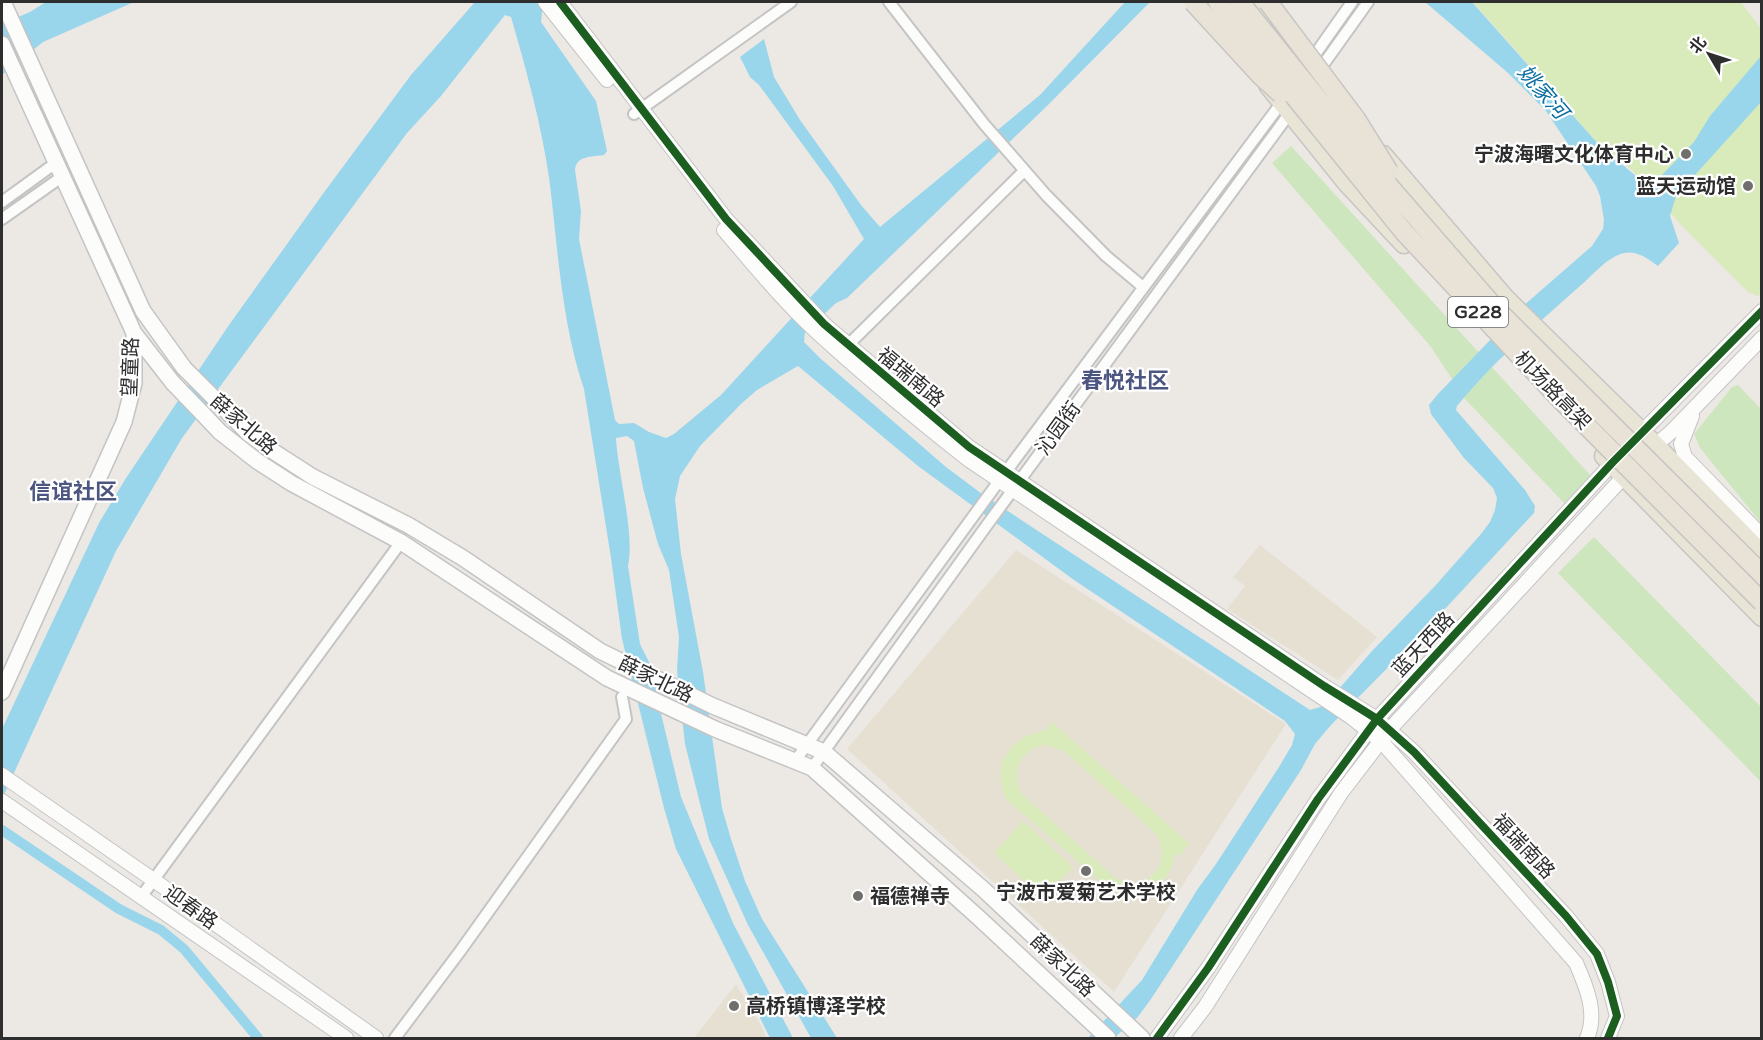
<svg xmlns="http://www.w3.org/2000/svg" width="1763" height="1040" font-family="'Varela Round','Noto Sans SC',sans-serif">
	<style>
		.education { fill: #e6e0d3 }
		.park { fill: #cee6be }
		.pitch { fill: #d9eabb; fill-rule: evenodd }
		.water { fill: #99d6ec }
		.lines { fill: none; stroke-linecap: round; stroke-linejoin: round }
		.canal { stroke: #99d6ec; stroke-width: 10 }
		.minor-casing { stroke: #c5c4c5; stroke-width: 14 }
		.tertiary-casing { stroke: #c5c4c5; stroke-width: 16 }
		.secondary-casing { stroke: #c5c4c5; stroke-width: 18 }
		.primary-casing { stroke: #c6c5c4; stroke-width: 21 }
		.minor { stroke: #fcfcfb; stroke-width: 10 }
		.tertiary { stroke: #fcfcfb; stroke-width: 14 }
		.secondary { stroke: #fcfcfb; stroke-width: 15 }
		.primary { stroke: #e8e4d6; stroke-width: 18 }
		.secondary-bridge-casing { stroke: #c5c4c5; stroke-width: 18; stroke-linecap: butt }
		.trunk-bridge-casing { stroke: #c6c5c4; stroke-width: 21; stroke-linecap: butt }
		.secondary-bridge { stroke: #fcfcfb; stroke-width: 15 }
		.trunk-bridge { stroke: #e9e2d6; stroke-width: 18 }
		.cycleway-casing { stroke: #fff; stroke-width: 11 }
		.cycleway { stroke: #1b5e20; stroke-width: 8 }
		.poi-dot { fill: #706f6e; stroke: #fff; stroke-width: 2 }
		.labels { text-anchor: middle; stroke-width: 4.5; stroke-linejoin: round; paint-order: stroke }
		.shield { fill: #fff; stroke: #6d6d6d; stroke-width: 1.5 }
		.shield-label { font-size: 18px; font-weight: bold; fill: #2e2e2e }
		.poi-label { font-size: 20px; font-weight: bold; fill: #2e2e2e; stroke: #fff; text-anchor: end }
		.street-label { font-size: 20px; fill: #2e2e2e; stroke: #fff }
		.water-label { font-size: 21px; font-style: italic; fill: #0d6fa3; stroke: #fff }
		.quarter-label { font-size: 22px; font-weight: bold; fill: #4d5680; stroke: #fff }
	</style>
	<rect width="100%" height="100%" fill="#ece8e4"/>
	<path class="education" d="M 1260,545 L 1377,637 L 1338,680 L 1227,609 L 1245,586 L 1233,577 Z
		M 1016,550 L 1286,724 L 1114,992 L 847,749 Z
		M 736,984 L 762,1027 L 766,1038 L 694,1038 Z"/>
	<path class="park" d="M 1291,146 L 1591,476 L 1565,504 L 1465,399 L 1431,347 L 1272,163 Z
		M 1738,385 L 1761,409 L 1761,523 L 1700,448 L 1694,434 L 1732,387 Z
		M 1594,537 L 1761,707 L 1761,782 L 1558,573 Z"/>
	<path class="pitch" d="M 1473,2 L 1741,2 L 1761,29 L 1762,292 L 1758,296 L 1748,292 L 1682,226 L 1632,170 L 1600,146 Z
		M 1052,722 L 1190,844 L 1179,856 L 1175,853 C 1169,891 1139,905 1106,886 L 1006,799 C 991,762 1010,737 1046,730 ZM 1046,745 L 1064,751 L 1155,833 C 1176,864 1144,896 1114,877 L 1022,794 C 1009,772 1021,748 1046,745 Z
		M 1023,821 L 1073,867 L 1044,899 L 994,853 Z"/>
	<path class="water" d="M 46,2 L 134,2 L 43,42 L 2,75 L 2,24 L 30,12 Z
		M 475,2 L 550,2 L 542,12 L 541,22 L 596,101 L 607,151 L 604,155 C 593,157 576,155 575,170 L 581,211 L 579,239 L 615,420 L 619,424 L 634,423 L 649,432 L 666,438 L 674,434 L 721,395 L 864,239 L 833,186 L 759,85 L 750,77 L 740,57 L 764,39 L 774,77 L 800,120 L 861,205 L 880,227 L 1040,95 L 1125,2 L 1150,2 L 1048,105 L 847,298 L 836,303 L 805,332 L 804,342 L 821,359 L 946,467 L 982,494 L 1310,710 L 1324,706 L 1372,651 L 1435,586 L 1481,534 L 1490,522 L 1495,510 L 1497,498 L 1493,488 L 1464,458 L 1431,414 L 1429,405 L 1438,394 L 1523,306 L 1592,246 L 1603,229 L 1604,220 L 1600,196 L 1596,186 L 1546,111 L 1507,72 L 1425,2 L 1472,2 L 1600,146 L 1636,176 L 1651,178 L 1660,177 L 1694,142 L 1710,116 L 1761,56 L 1761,102 L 1676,196 L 1670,216 L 1679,243 L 1658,266 C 1648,259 1637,250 1624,253 C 1607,257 1593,275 1580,286 C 1537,324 1493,362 1457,406 L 1456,410 L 1525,490 L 1535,506 L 1534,513 L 1431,624 L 1331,725 L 1315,744 L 1301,770 L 1151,999 L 1137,1018 L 1114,1038 L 1088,1038 L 1142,980 L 1197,890 L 1216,864 L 1279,767 L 1292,745 L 1295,734 L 1285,721 L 1074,580 L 918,466 L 798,366 L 757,390 L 742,403 L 700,446 L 680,476 L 675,499 L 681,554 L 703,672 L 722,808 L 731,839 L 745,881 L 762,919 L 837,1038 L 811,1038 L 748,925 L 709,839 L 685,744 L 677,670 L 679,637 L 669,570 L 658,544 L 643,488 L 634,441 L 627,436 L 616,438 C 618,474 635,534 628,566 L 640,644 L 651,666 L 658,701 L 681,797 L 733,923 L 793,1038 L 770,1038 L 676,849 L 664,808 L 622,639 L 611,558 L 584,389 C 561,321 558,248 549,177 C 541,123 526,69 511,17 L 505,15 L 441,96 L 407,133 L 182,438 L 116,551 L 2,799 L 2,729 L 99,523 L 126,478 L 229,325 L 325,191 L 411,75 Z"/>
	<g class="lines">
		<path class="canal" d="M 2,830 L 119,909 L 161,930 L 184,949 L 258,1038"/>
		<g class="minor-casing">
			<path id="minor" d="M 889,2 L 984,124 L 1046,195 L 1106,256 L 1143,287
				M 1318,72 L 1368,2
				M 1297,80 L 1352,2
				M 634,114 L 791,2
				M 2,202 L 57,162
				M 2,219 L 63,176
				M 848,345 L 1024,171
				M 795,761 L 999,481 L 1285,98
				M 812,768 L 987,525 L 1292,110
				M 141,897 L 401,542
				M 395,1038 L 461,950 L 626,719 L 622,697"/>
		</g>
		<g class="tertiary-casing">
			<path id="tertiary" d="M 545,2 L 607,80
				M 560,2 L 726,219 L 824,324 L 969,447 L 1324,686 L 1377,719 L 1414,752 L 1566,916 L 1597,954 L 1608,982 L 1617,1016 L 1608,1038
				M 724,230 C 754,265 783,301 817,332 C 866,377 917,419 969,460 L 1351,717 L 1381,741 L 1576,963 C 1586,986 1598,1013 1587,1038
				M 1692,416 L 1681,444 L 1685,457 L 1762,536
				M 1637,437 L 1762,311
				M 1650,450 L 1671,432 L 1762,338
				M 2,775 L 165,888 L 376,1038
				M 2,801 L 346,1038
				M 1157,1038 L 1208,968 L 1318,799 L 1377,719 L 1617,458
				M 1181,1038 L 1205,1007 L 1341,793 L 1390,729 L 1630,470"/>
		</g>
		<g class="secondary-casing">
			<path id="secondary" d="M 3,2 L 143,311 L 184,368
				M 2,44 L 134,333 L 134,383 L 124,422 L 2,692
				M 134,333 L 173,383
				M 213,397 L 249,434 L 268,448 L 313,477 L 408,525 L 463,558 L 600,651 L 713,706 L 824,752 L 983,889 L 1142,1038
				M 202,413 L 220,432 L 257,461 L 291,483 L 401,542 L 607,678 L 715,729 L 812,768 L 979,918 L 1108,1038"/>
		</g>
		<g class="primary-casing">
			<path id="primary" d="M 1206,2 L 1227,29
				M 1255,2 L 1288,43
				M 1268,85 L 1346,182 L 1404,244
				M 1383,155 L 1505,298 L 1655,445 L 1762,554
				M 1604,456 L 1762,617"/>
		</g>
		<use href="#minor" class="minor"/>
		<use href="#tertiary" class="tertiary"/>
		<use href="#secondary" class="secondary"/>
		<use href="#primary" class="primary"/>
		<g class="secondary-bridge-casing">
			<path id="secondary-bridge" d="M 184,368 L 213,397
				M 173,383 L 202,413"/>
		</g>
		<g class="trunk-bridge-casing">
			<path id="trunk-bridge" d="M 1193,2 L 1260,75 L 1281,94
				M 1218,2 L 1404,232 L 1561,400 L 1762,602
				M 1240,2 L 1375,170 L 1496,309 L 1762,574
				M 1268,2 L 1356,119 L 1389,172"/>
		</g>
		<use href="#secondary-bridge" class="secondary-bridge"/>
		<use href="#trunk-bridge" class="trunk-bridge"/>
		<g class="cycleway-casing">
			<path id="cycleway" d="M 560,2 L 726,219 L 824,324 L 969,447 L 1324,686 L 1377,719 L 1414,752 L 1566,916 L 1597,954 L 1608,982 L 1617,1016 L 1608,1038
				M 1157,1038 L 1208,968 L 1318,799 L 1377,719 L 1612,463 L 1762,311"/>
		</g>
		<use href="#cycleway" class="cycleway"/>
	</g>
	<g class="poi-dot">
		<circle cx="1686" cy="154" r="6"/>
		<circle cx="1748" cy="186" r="6"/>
		<circle cx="1086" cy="871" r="6"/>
		<circle cx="858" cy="896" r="6"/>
		<circle cx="734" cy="1006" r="6"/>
	</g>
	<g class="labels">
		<rect class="shield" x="1448" y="297" width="60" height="30" rx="4.5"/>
		<g class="shield-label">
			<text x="1478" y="318">G228</text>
		</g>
		<g class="poi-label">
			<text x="1674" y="161">宁波海曙文化体育中心</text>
			<text x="1736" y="193">蓝天运动馆</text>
			<text x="1086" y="899" text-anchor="middle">宁波市爱菊艺术学校</text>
			<text x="870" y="903" text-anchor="start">福德禅寺</text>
			<text x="746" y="1013" text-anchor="start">高桥镇博泽学校</text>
		</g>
		<g class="street-label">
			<text transform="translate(130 367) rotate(-88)" y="7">望童路</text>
			<text transform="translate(911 377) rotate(40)" y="7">福瑞南路</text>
			<text transform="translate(1553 390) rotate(46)" y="7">机场路高架</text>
			<text transform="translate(244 424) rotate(41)" y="7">薛家北路</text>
			<text transform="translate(1058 428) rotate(-54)" y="7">沁园街</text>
			<text transform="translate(1423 644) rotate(-47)" y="7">蓝天西路</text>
			<text transform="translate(656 679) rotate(26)" y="7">薛家北路</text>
			<text transform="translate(1524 846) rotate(47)" y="7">福瑞南路</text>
			<text transform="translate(191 907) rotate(35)" y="7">迎春路</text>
			<text transform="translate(1063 965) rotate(44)" y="7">薛家北路</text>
		</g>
		<g class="water-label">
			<text transform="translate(1543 92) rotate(49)" y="7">姚家河</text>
		</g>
		<g class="quarter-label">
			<text x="1125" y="388">春悦社区</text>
			<text x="73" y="499">信谊社区</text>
		</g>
	</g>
	<rect width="1763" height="1040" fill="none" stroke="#2e2e2e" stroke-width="6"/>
	<g transform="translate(1709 54) rotate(309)" stroke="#ffffff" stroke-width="4.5" paint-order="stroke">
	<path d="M0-4.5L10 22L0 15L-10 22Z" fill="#2e2e2e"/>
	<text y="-9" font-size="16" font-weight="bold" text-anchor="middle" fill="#2e2e2e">北</text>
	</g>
</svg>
